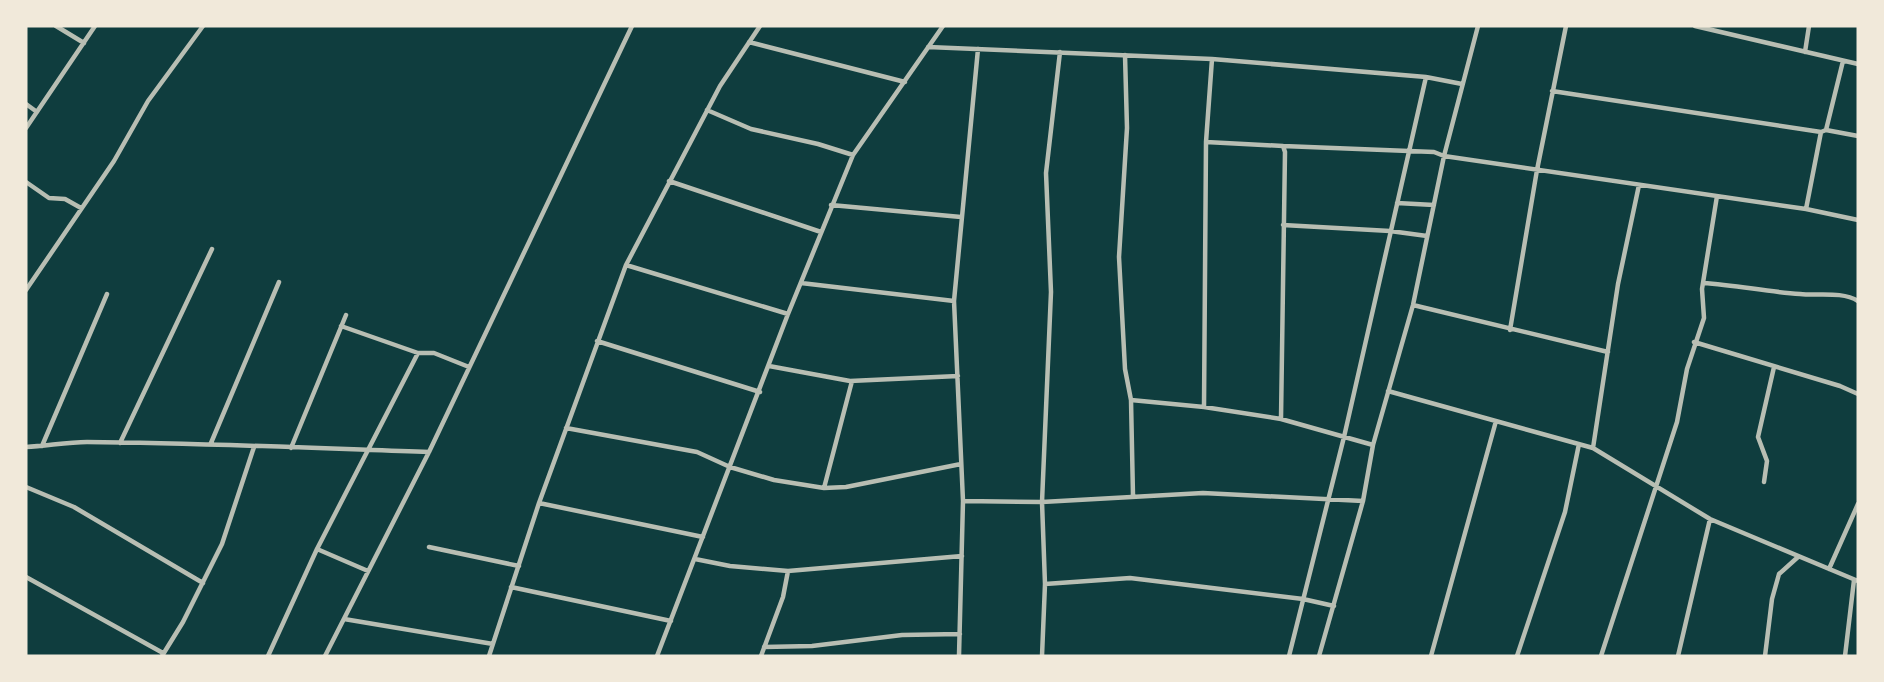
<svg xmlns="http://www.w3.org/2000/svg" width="1884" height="682" font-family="'Titillium Web',sans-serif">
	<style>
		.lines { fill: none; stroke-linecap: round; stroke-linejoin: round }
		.minor { stroke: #b8beb3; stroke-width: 4.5 }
	</style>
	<rect width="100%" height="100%" fill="#0f3d3e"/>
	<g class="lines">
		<path class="minor" d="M 56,26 L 84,43
			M 1695,26 L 1858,64
			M 749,42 L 905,82
			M 928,47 L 1212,59 L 1426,77 L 1462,84
			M 1805,52 L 1809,26
			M 1125,55 L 1127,128 L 1119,257 L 1125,369 L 1131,400 L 1133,496
			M 1552,91 L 1821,132
			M 26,104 L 37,112
			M 707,110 L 751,129 L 818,144 L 853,155
			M 26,128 L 95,26
			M 1826,130 L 1858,136
			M 1206,142 L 1283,146 L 1285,152 L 1281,419
			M 1283,146 L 1434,152 L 1444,156 L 1806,209 L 1858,220
			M 669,181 L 821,232
			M 26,182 L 49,198 L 65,199 L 81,208
			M 1397,203 L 1434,205
			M 831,205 L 961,217
			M 1806,209 L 1821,132 L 1826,130 L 1843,61
			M 1283,225 L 1390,231 L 1427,236
			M 626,265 L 788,314
			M 801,283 L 954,301
			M 1703,283 C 1736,285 1768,292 1800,294 C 1818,296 1842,291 1858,301
			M 26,290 L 114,161 L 148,101 L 203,26
			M 1413,305 L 1608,352
			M 341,326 L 418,353
			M 1510,330 L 1537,170 L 1566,26
			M 597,341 L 760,392
			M 1694,342 L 1840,386 L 1858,394
			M 769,366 L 850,381 L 958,376
			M 1388,391 L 1593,448 L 1710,519 L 1858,581
			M 1131,400 L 1204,407 L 1281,419 L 1373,445
			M 1204,407 L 1206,142 L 1212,59
			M 566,428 L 697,452 L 730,467 L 774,480 L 824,488 L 846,487 L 961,464
			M 120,443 L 212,249
			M 211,443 L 279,282
			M 42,446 L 107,294
			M 26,447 C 47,446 67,442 87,442 C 201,443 315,448 429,452
			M 291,448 L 346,315
			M 1593,448 L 1618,284 L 1639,185
			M 1764,482 L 1767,461 L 1758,437 L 1774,367
			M 26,487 L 74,507 L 203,583
			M 824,488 L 852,381
			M 963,501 L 1042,502 L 1203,493 L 1363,501
			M 539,503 L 703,537
			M 429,547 L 519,566
			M 317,549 L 418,353 L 434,353 L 469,367
			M 695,559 L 730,566 L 788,571 L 962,556
			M 1829,569 L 1858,504
			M 26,577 L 163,653
			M 1045,584 L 1130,578 L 1303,599 L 1334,606
			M 511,587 L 671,621
			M 344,619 L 493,644
			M 764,647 L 812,646 L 902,635 L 960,634
			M 162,656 L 183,622 L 222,544 L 254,447
			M 268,656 L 317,549 L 368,571
			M 325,656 L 429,452 L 632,26
			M 489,656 L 539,503 L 626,265 L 720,86 L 760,26
			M 657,656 L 788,314 L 853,155 L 943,26
			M 761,656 L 783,597 L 788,571
			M 959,656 L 963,501 L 954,301 L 978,49
			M 1042,656 L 1045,584 L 1042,502 L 1051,292 L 1046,173 L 1060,52
			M 1289,656 L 1344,437 L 1426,77
			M 1319,656 L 1363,501 L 1373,445 L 1413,305 L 1444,156 L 1478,26
			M 1431,656 L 1496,421
			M 1517,656 L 1565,512 L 1579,444
			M 1601,656 L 1677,422 L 1687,369 L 1704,318 L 1702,289 L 1717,196
			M 1678,656 L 1710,519
			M 1765,656 L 1772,599 L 1779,574 L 1798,557
			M 1845,656 L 1854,580"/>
	</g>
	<rect width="1884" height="682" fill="none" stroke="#f1e9da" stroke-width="55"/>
</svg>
